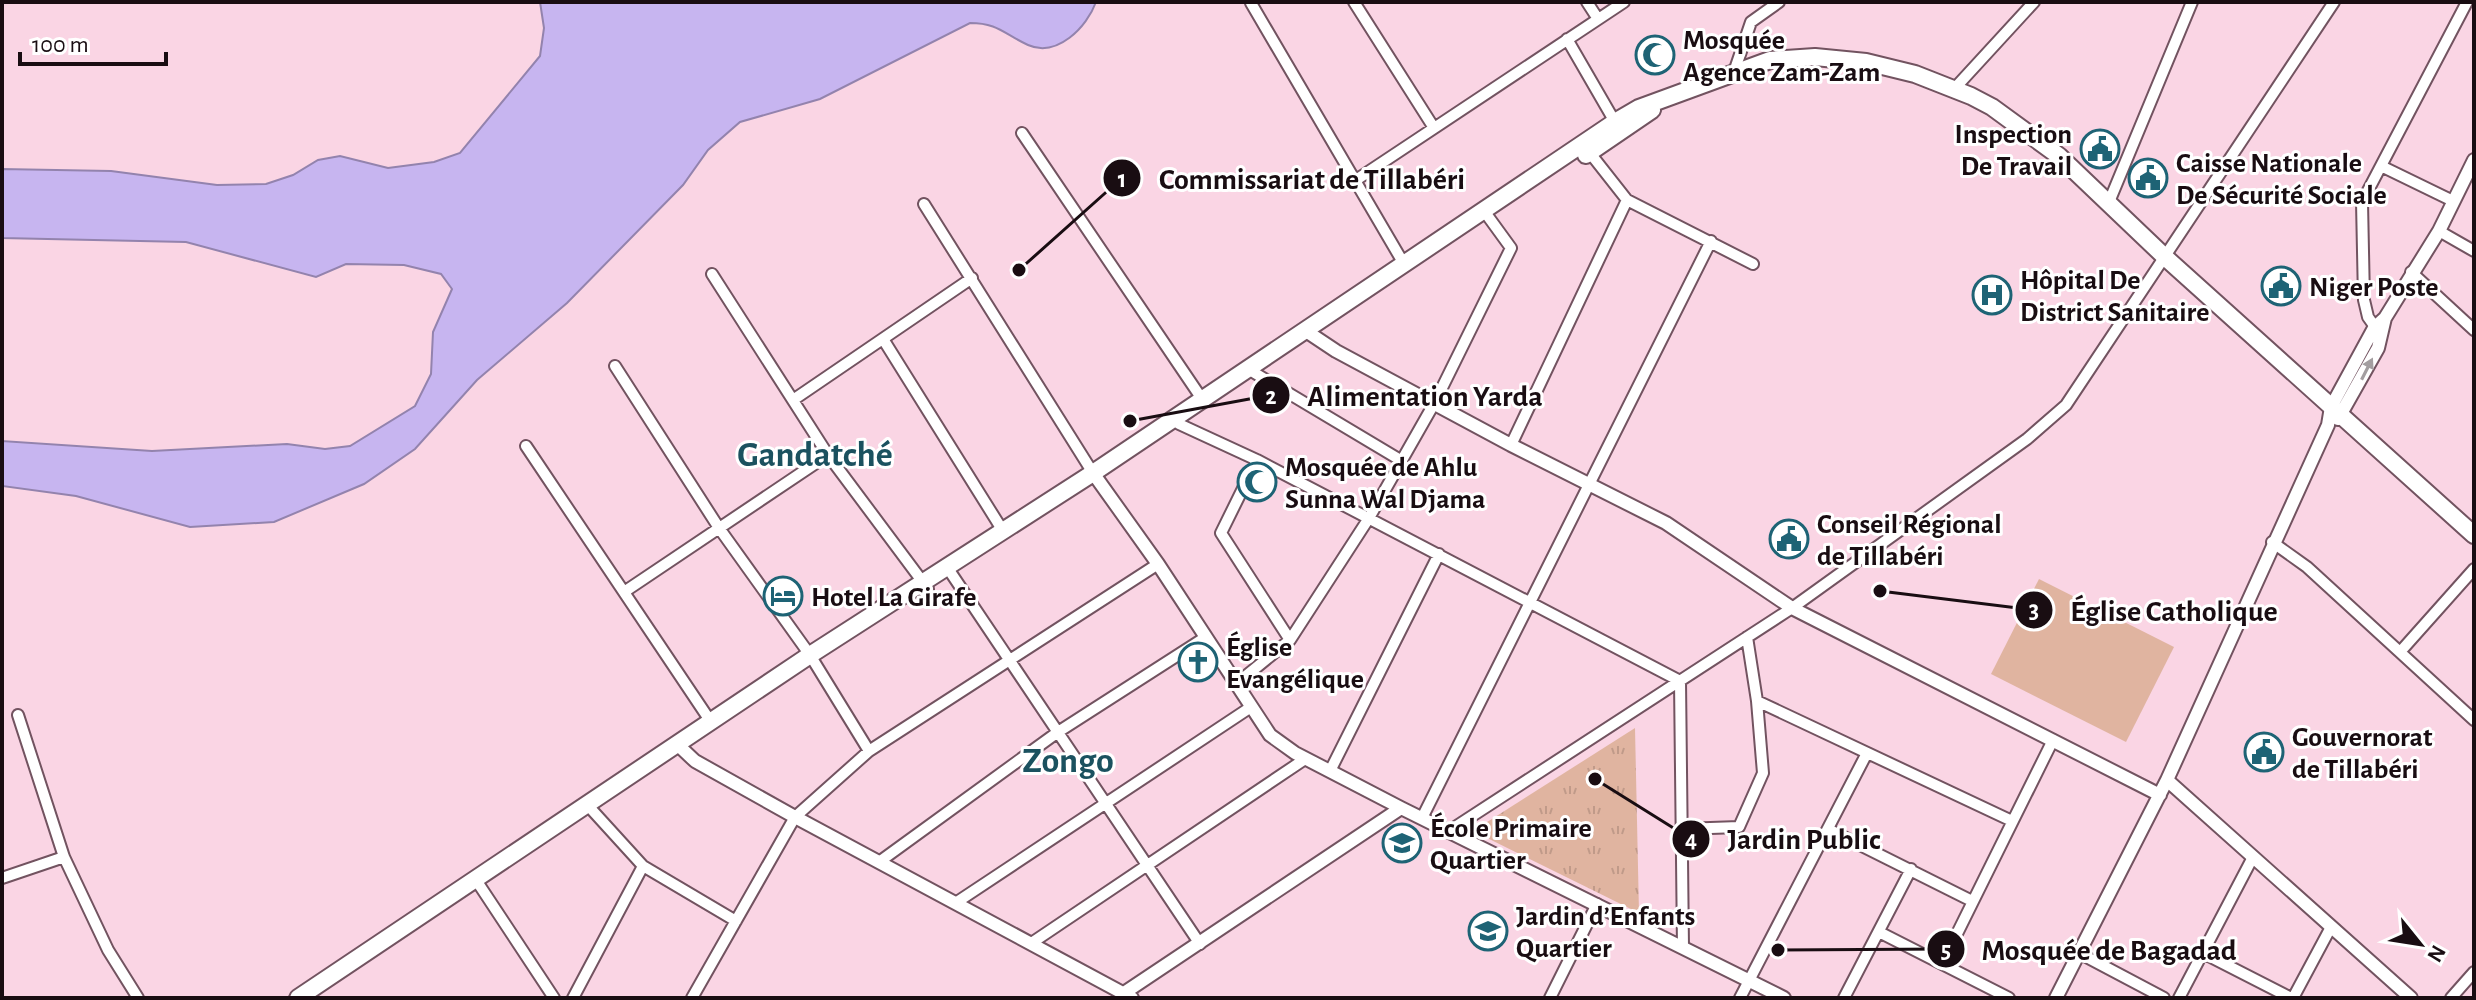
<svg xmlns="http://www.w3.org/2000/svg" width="2476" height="1000" font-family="'Alegreya Sans',sans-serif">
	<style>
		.park { fill: url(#park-tufts) }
		.garden { fill: #e0b4a0 }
		.water { fill: #c7b5f0; stroke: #9383ad; stroke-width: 2 }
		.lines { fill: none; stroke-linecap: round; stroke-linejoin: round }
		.minor-casing { stroke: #725360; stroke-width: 14 }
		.tertiary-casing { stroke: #725360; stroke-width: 16 }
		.primary-casing { stroke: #725360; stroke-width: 20 }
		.minor { stroke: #fff; stroke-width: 10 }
		.tertiary { stroke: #fff; stroke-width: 12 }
		.primary { stroke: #fff; stroke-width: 16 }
		.oneway { fill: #a39ea0 }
		.labels { text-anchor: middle; stroke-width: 6; stroke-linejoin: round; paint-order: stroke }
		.poi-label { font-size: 28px; font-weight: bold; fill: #190d12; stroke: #fff; text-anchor: start }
		.district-label { font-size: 36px; font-weight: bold; fill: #1b515f; stroke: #fff }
		.leader { fill: none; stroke: #190d12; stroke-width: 3 }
		.callout-dot { fill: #190d12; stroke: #fff; stroke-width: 3 }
		.mark-label { font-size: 24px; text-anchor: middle; font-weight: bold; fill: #fff }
		.callout-label { font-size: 30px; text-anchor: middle; font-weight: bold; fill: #190d12; stroke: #fff; stroke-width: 6; stroke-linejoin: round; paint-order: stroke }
	</style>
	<defs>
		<pattern id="park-tufts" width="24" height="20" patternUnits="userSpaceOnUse" patternTransform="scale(2)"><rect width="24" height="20" fill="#e0b4a0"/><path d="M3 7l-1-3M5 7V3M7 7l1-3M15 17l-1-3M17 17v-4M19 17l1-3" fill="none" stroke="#c09a89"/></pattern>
	</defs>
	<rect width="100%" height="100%" fill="#fad5e4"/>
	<path class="park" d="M 1635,728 L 1639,913 L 1473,831 Z"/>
	<path class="garden" d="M 2039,579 L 2174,647 L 2126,742 L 1991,674 Z"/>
	<path class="water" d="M 540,2 L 1096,2 C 1087,27 1057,58 1028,45 C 1004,34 998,23 970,23 L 820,99 L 740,122 L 708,150 L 683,185 L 567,303 L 477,380 L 415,449 L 364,484 L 274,522 L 190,527 L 76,496 L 2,486 L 2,441 L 152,451 L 287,444 L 325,449 L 350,446 L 415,406 L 431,374 L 433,332 L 452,289 L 441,274 L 404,265 L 346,264 L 316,277 L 186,242 L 2,238 L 2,169 L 111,171 L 217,185 L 266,184 L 293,175 L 318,160 L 340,156 L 388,168 L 434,162 L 460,153 L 540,56 L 544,28 Z"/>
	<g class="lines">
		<g class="minor-casing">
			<path id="minor" d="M 1354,2 L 1434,128
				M 1587,2 L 1598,19
				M 1251,3 L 1404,264
				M 1567,39 L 1615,122
				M 1734,72 L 1751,22 L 1779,2
				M 1955,88 L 2034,2
				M 1022,133 L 1202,399
				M 1590,153 L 1627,200 L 1753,264
				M 2381,166 L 2453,201
				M 1356,180 L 1624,2
				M 2109,202 L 2192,2
				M 924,204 L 1093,473
				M 2439,231 L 2474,251
				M 2411,272 L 2474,330
				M 712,274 L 828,455 L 928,589
				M 2378,331 L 2368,317 L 2364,300 L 2362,202 L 2467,2
				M 883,339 L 1003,531
				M 615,366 L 719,528 L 810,655 L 869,751
				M 1248,369 L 1402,461
				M 793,400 L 972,278
				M 1179,424 L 1257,460 L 1680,681 L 1683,947
				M 1511,445 L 1627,200
				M 526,446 L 711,722
				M 1257,460 L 1221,533 L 1290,640
				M 2272,542 L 2307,567 L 2474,720
				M 951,573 L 1200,944
				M 624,592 L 828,455
				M 2400,652 L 2474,569
				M 1236,684 L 1290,640 L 1369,518 L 1435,402 L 1511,248 L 1487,215
				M 1757,701 L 2012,821
				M 18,715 L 64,857 L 108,950 L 138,998
				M 1330,771 L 1439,554
				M 592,810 L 643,866 L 736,921
				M 1422,818 L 1711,241
				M 1682,829 L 1739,827 L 1763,773 L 1757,701 L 1747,637
				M 1828,829 L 1972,901
				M 1449,831 L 1792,608 L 2027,439 L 2066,405 L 2334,2
				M 879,862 L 1058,732 L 1206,637
				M 2,878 L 64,857
				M 480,886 L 554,998
				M 957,902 L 1251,707
				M 1879,932 L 2009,998
				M 1033,942 L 1305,759
				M 2079,953 L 2164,998
				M 2203,953 L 2291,998
				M 1942,964 L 2053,740
				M 573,998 L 643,866
				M 692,998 L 795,817 L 869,751 L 1158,564
				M 1550,998 L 1597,904
				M 1740,998 L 1867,753
				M 1844,998 L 1911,869
				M 2179,998 L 2253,857
				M 2293,998 L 2331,927
				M 2451,998 L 2474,972"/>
		</g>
		<g class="tertiary-casing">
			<path id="tertiary" d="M 1306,331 L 1336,351 L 1511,445 L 1666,523 L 1792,608 L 2160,795
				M 2338,419 L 2378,348 L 2385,318
				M 1093,473 L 1158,564 L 1270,735 L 1295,753 L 1401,808 L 1784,998
				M 678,745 L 695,761 L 795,817 L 1132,998
				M 2167,780 L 2411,998
				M 1124,993 L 1401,808
				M 2056,998 L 2167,780 L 2328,425 L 2331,407 L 2374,328 L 2385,318 L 2439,231 L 2474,160"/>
		</g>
		<g class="primary-casing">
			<path id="primary" d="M 1586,155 L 1652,110
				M 298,998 L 810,655 L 1093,473 L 1615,122 L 1639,108 L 1770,60 L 1815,57 L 1866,62 L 1915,74 L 1971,96 L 1992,107 L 2059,156 L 2166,258 L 2474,535"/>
		</g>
		<use href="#minor" class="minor"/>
		<use href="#tertiary" class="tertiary"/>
		<use href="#primary" class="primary"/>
	</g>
	<defs><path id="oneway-solid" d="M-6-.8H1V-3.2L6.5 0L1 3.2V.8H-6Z" transform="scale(2)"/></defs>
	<use class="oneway" href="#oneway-solid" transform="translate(2367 369) rotate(-63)"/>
	<defs>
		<g id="mosque-ring" transform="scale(2)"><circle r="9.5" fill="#fff" stroke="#1e6375" stroke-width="1.5"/><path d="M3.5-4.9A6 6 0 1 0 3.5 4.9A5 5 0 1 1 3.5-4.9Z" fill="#1e6375"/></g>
		<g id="civic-ring" transform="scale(2)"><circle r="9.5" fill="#fff" stroke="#1e6375" stroke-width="1.5"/><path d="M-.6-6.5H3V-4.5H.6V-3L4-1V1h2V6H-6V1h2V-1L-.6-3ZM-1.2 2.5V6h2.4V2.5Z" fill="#1e6375"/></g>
		<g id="hospital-ring" transform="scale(2)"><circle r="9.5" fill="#fff" stroke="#1e6375" stroke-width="1.5"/><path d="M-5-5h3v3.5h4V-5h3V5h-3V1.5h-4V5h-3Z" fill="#1e6375"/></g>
		<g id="hotel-ring" transform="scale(2)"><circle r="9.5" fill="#fff" stroke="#1e6375" stroke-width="1.5"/><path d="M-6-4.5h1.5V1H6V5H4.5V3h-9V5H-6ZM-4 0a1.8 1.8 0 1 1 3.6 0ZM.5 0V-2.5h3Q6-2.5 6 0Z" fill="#1e6375"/></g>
		<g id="church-ring" transform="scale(2)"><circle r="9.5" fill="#fff" stroke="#1e6375" stroke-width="1.5"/><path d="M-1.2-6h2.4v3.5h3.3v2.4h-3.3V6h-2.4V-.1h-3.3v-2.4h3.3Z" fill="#1e6375"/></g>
		<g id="school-ring" transform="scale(2)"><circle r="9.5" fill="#fff" stroke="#1e6375" stroke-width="1.5"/><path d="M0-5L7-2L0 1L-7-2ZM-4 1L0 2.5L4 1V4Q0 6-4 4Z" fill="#1e6375"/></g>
	</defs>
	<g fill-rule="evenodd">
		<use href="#mosque-ring" x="1655" y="55"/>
		<use href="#civic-ring" x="2100" y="149"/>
		<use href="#civic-ring" x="2148" y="178"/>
		<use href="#civic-ring" x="2281" y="286"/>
		<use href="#hospital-ring" x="1992" y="295"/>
		<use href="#mosque-ring" x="1257" y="482"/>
		<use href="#civic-ring" x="1789" y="539"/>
		<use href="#hotel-ring" x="783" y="596"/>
		<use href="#church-ring" x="1198" y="662"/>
		<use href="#civic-ring" x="2264" y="752"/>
		<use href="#school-ring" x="1402" y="843"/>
		<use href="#school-ring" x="1488" y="931"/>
	</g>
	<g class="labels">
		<g class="poi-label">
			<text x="1683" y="49">Mosquée<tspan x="1683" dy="32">Agence Zam-Zam</tspan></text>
			<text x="2072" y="143" text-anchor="end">Inspection<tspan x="2072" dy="32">De Travail</tspan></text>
			<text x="2176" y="172">Caisse Nationale<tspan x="2176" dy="32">De Sécurité Sociale</tspan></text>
			<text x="2020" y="289">Hôpital De<tspan x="2020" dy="32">District Sanitaire</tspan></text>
			<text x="2309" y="296">Niger Poste</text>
			<text x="1285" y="476">Mosquée de Ahlu<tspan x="1285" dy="32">Sunna Wal Djama</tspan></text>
			<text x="1817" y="533">Conseil Régional<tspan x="1817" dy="32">de Tillabéri</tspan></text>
			<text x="811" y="606">Hotel La Girafe</text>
			<text x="1226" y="656">Église<tspan x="1226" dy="32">Evangélique</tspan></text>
			<text x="2292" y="746">Gouvernorat<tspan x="2292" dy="32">de Tillabéri</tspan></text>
			<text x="1430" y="837">École Primaire<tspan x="1430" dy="32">Quartier</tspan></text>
			<text x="1516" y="925">Jardin d’Enfants<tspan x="1516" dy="32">Quartier</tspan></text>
		</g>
		<g class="district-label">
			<text x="815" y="466">Gandatché</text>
			<text x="1068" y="772">Zongo</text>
		</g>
	</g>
	<path class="leader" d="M1019 270L1122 178M1130 421L1271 395M1880 591L2034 610M1595 779L1691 839M1778 950L1946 949"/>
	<g class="callout-dot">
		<circle cx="1019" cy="270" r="8"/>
		<circle cx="1130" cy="421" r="8"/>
		<circle cx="1880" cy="591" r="8"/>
		<circle cx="1595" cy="779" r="8"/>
		<circle cx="1778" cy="950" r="8"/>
		<circle cx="1122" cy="178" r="20"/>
		<circle cx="1271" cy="395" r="20"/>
		<circle cx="2034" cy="610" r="20"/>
		<circle cx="1691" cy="839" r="20"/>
		<circle cx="1946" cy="949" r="20"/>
	</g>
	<g class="mark-label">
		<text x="1122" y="187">1</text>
		<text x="1271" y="404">2</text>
		<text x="2034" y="618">3</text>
		<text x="1691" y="847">4</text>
		<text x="1946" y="958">5</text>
	</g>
	<g class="callout-label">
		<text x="1312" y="189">Commissariat de Tillabéri</text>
		<text x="1425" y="406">Alimentation Yarda</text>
		<text x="2174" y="621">Église Catholique</text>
		<text x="1804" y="849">Jardin Public</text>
		<text x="2109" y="960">Mosquée de Bagadad</text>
	</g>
	<rect width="2476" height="1000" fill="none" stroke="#190d12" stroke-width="8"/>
	<g transform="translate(2420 944) rotate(120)" stroke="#ffffff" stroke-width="6" paint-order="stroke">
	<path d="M0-6L14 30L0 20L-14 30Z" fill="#190d12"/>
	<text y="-12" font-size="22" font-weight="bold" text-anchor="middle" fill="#190d12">N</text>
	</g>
	<path d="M20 52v12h146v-12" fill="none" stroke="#190d12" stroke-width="4"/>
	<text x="32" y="52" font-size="24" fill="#190d12" stroke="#ffffff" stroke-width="6" paint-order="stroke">100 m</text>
</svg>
